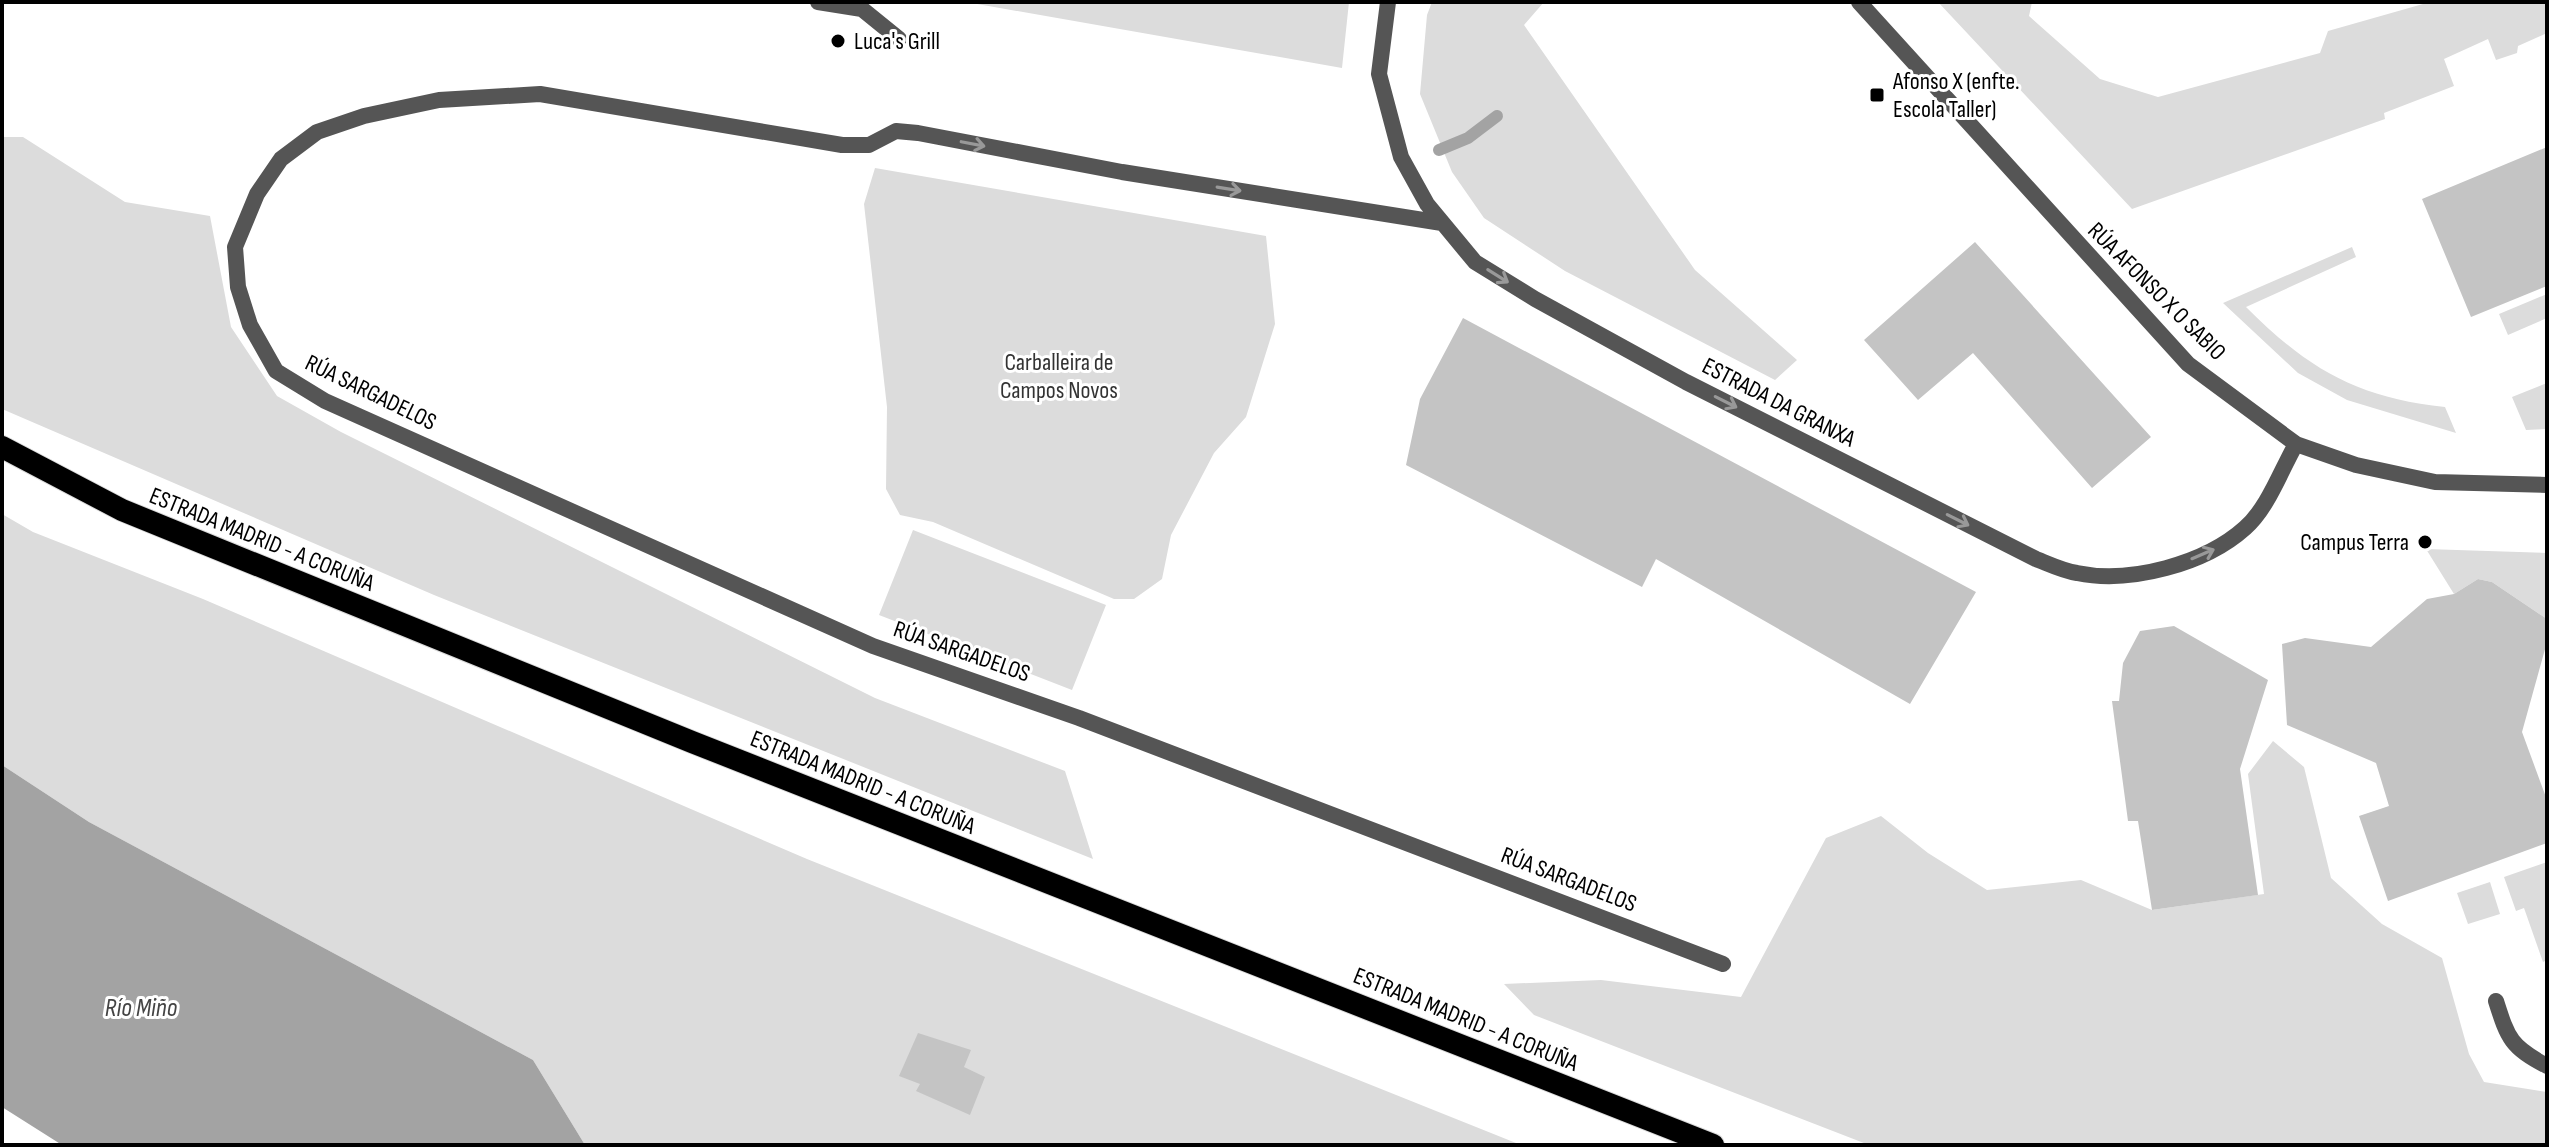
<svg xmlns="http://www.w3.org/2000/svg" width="2549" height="1147" font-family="'Sofia Sans Condensed',sans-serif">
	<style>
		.green { fill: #dcdcdc }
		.water { fill: #a3a3a3 }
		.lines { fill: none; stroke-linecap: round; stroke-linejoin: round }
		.stream { stroke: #a3a3a3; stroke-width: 12 }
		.building { fill: #c4c4c4 }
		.trunk-casing { stroke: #dbdbdb; stroke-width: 24 }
		.service { stroke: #555; stroke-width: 16 }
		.minor { stroke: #555; stroke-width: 16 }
		.trunk { stroke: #000; stroke-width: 22 }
		.oneway { stroke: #999 }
		.poi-dot { fill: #000; stroke: #fff; stroke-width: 3 }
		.labels { text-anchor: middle; stroke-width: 6; stroke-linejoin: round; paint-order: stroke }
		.poi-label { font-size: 24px; fill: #000; stroke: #fff; text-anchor: start }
		.street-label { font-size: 24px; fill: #000; stroke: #fff }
		.park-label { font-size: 24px; fill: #333; stroke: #fff }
		.water-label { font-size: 26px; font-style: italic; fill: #444; stroke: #fff }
	</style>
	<rect width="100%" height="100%" fill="#fff"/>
	<path class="green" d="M 966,2 L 1349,2 L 1342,68 Z
		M 1432,2 L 1544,2 L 1524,25 L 1695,270 L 1797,360 L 1775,380 L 1565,271 L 1484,218 L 1452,172 L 1420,94 L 1427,15 Z
		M 1938,2 L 2032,2 L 2029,16 L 2100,79 L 2158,97 L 2320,53 L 2328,31 L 2430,2 L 2547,2 L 2547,33 L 2518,46 L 2517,53 L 2496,60 L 2488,39 L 2444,59 L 2454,86 L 2384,113 L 2385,119 L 2132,209 Z
		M 2,137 L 23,137 L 125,202 L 210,216 L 231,327 L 277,396 L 341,432 L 875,698 L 1065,771 L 1093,859 L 434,595 L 2,409 Z
		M 875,168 L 1266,236 L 1275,324 L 1246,417 L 1214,453 L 1171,535 L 1162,579 L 1134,599 L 1114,599 L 933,522 L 900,515 L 886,489 L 887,407 L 864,204 Z
		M 2352,247 L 2356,257 L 2246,307 C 2308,369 2357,398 2445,407 L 2456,433 L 2347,400 L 2298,373 L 2223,303 Z
		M 2547,294 L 2547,318 L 2508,335 L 2499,314 Z
		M 2547,383 L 2547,429 L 2526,430 L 2512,397 Z
		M 2,514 L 33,532 L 203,599 L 807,859 L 1521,1145 L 585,1145 L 533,1060 L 89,822 L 2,765 Z
		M 913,530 L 1106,605 L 1072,690 L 879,615 Z
		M 2426,549 L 2547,553 L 2547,619 L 2492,582 L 2478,579 L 2454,594 Z
		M 2273,741 L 2304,767 L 2331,878 L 2382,924 L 2442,958 L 2469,1054 L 2484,1082 L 2547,1092 L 2547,1145 L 1869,1145 L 1534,1015 L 1504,984 L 1601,980 L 1741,997 L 1826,838 L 1881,816 L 1928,853 L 1987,890 L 2081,880 L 2152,910 L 2264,894 L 2248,774 Z
		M 2547,862 L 2547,960 L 2543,962 L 2524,908 L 2516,911 L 2504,877 Z
		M 2490,882 L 2500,914 L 2468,924 L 2457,893 Z"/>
	<path class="water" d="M 2,765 L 89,822 L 533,1060 L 585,1145 L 62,1145 L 2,1107 Z"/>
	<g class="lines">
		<path class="stream" d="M 1439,150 L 1468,138 L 1497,116"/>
	</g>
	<path class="building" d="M 2547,147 L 2547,286 L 2471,317 L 2422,199 Z
		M 1975,242 L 2151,437 L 2092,488 L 1973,353 L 1918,400 L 1864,340 Z
		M 1463,318 L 1976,592 L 1910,704 L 1656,559 L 1642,587 L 1406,465 L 1420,399 Z
		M 2478,579 L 2492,582 L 2547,619 L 2547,642 L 2522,732 L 2547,800 L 2547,843 L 2388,901 L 2359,816 L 2389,806 L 2376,763 L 2287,725 L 2282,644 L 2305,638 L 2371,647 L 2427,599 L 2454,594 Z
		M 2174,626 L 2268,680 L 2240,769 L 2258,895 L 2152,910 L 2138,821 L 2128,821 L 2112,701 L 2119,701 L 2123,663 L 2140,631 Z
		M 918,1033 L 971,1050 L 964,1067 L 985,1077 L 970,1115 L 916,1091 L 920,1084 L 899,1076 Z"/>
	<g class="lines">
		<g class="trunk-casing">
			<path id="trunk" d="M 2,447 L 122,510 L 692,742 L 1713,1145"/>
		</g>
		<path class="service" d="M 2496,1001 C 2508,1039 2511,1047 2547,1066"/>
		<path class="minor" d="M 818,2 L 862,9 L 899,39
			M 1388,2 L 1379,74 L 1401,157 L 1427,204 L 1475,262 L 1535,299 L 1686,382 L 2036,559 C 2049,564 2063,571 2077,573 C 2130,584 2205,564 2245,528 C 2268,508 2281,470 2296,444
			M 1859,2 L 2188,364 L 2296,444 L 2356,465 L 2435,482 L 2547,485
			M 1442,223 L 1122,172 L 918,133 L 896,131 L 869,145 L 842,145 L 540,94 L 439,100 L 364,116 L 317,132 L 281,159 L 257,194 L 235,247 L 238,287 L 250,325 L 276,371 L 325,401 L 873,646 L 1079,718 L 1723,964"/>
		<use href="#trunk" class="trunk"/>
	</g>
	<defs><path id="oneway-shaft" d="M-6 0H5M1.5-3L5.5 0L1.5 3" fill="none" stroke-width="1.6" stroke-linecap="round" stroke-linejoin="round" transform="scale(2)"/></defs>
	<g class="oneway">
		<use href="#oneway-shaft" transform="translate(973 144) rotate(11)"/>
		<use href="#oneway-shaft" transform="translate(1229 189) rotate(9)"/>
		<use href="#oneway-shaft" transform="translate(1498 276) rotate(32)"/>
		<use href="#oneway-shaft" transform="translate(1726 402) rotate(27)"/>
		<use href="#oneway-shaft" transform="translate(1958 520) rotate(27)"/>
		<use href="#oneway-shaft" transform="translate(2203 554) rotate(-23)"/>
	</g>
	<g class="poi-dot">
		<circle cx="838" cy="41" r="8"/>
		<rect x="1869" y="87" width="16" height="16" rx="4"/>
		<circle cx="2425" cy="542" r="8"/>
	</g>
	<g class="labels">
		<g class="poi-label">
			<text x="854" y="49">Luca's Grill</text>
			<text x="1893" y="89">Afonso X (enfte.<tspan x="1893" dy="28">Escola Taller)</tspan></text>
			<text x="2409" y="550" text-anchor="end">Campus Terra</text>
		</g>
		<g class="street-label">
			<text transform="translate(2157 291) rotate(45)" y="8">RÚA AFONSO X O SABIO</text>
			<text transform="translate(371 392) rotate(26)" y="8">RÚA SARGADELOS</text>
			<text transform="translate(1779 402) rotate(27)" y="8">ESTRADA DA GRANXA</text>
			<text transform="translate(262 539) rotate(22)" y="8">ESTRADA MADRID - A CORUÑA</text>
			<text transform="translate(962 651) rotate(19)" y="8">RÚA SARGADELOS</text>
			<text transform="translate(863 782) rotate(22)" y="8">ESTRADA MADRID - A CORUÑA</text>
			<text transform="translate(1569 879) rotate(21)" y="8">RÚA SARGADELOS</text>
			<text transform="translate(1466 1019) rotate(22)" y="8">ESTRADA MADRID - A CORUÑA</text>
		</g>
		<g class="park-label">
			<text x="1059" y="370">Carballeira de<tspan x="1059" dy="28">Campos Novos</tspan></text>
		</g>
		<g class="water-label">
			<text x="141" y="1016">Río Miño</text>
		</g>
	</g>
	<rect width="2549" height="1147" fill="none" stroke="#000000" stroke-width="8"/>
</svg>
